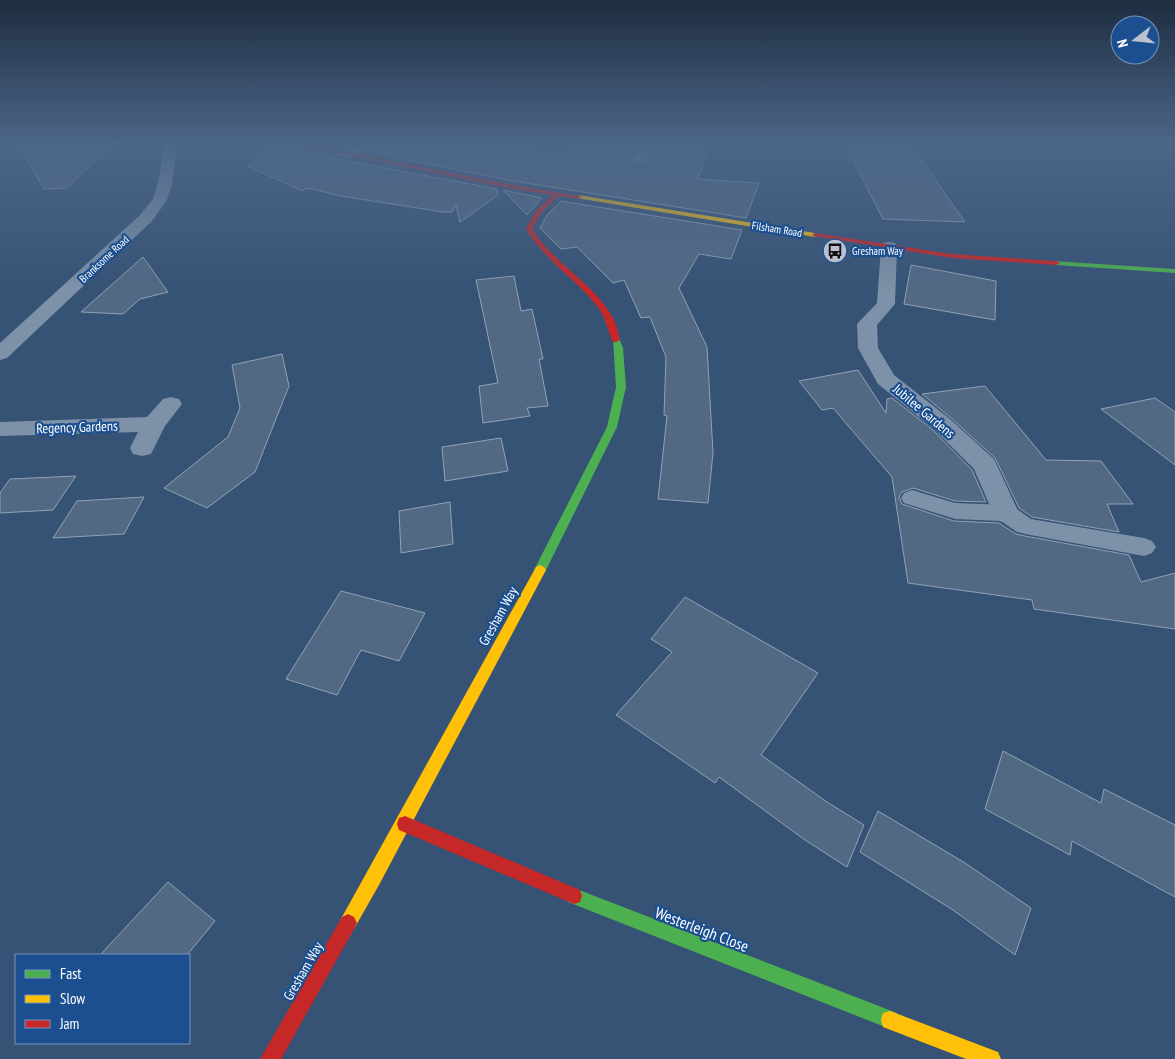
<svg xmlns="http://www.w3.org/2000/svg" width="1175" height="1059" font-family="'PT Sans Narrow',sans-serif">
	<style>
		.building { fill: #526984; stroke: #92a2b6 }
		.lines { fill: none; stroke-linecap: round; stroke-linejoin: round }
		.lane { fill: #7d92a8; fill-rule: evenodd }
		.street { fill: #7d92a8; fill-rule: evenodd }
		.fast { fill: #4caf50; fill-rule: evenodd }
		.slow { fill: #ffc107; fill-rule: evenodd }
		.jam { fill: #c62828; fill-rule: evenodd }
		.labels { text-anchor: middle; stroke-width: 4.5; stroke-linejoin: round; paint-order: stroke }
		.far-street-label { font-size: 11px; fill: #fff; stroke: #1b4f8f }
		.far-poi-label { font-size: 11px; fill: #fff; stroke: #1b4f8f; text-anchor: start }
		.street-label { font-size: 14px; fill: #fff; stroke: #1b4f8f }
		.near-street-label { font-size: 16px; fill: #fff; stroke: #1b4f8f }
	</style>
	<rect width="100%" height="100%" fill="#365274"/>
	<path class="building" d="M 17,143 L 113,143 L 67,188 L 44,189 Z
		M 275,143 L 286,143 L 294,149 L 347,161 L 497,189 L 498,195 L 460,222 L 456,205 L 452,212 L 443,212 L 341,196 L 308,188 L 302,191 L 248,166 Z
		M 382,143 L 487,143 L 570,157 L 577,144 L 637,148 L 630,158 L 634,163 L 646,162 L 655,149 L 666,150 L 670,143 L 707,143 L 702,153 L 707,154 L 697,179 L 759,183 L 746,218 L 513,181 L 369,152 L 380,148 Z
		M 849,143 L 889,143 L 894,150 L 915,151 L 965,222 L 883,219 L 847,149 L 853,149 Z
		M 503,190 L 542,198 L 527,215 Z
		M 561,201 L 742,230 L 731,259 L 699,254 L 679,288 L 707,347 L 713,453 L 708,503 L 658,499 L 667,416 L 664,415 L 666,357 L 650,317 L 641,318 L 624,280 L 613,283 L 577,247 L 561,249 L 540,228 L 547,215 Z
		M 143,257 L 168,292 L 140,299 L 123,314 L 81,312 Z
		M 911,265 L 996,281 L 995,320 L 904,304 Z
		M 514,276 L 521,311 L 532,309 L 543,359 L 539,359 L 548,406 L 527,408 L 530,416 L 483,423 L 479,386 L 498,383 L 476,280 Z
		M 282,354 L 289,386 L 255,472 L 207,508 L 164,488 L 228,437 L 240,408 L 232,365 Z
		M 858,370 L 886,413 L 887,399 L 892,398 L 933,430 L 972,470 L 986,502 L 955,501 L 913,488 L 902,492 L 899,497 L 902,504 L 954,521 L 999,523 L 1016,534 L 1025,536 L 1129,555 L 1141,582 L 1175,573 L 1175,629 L 1034,609 L 1032,600 L 908,583 L 892,477 L 833,408 L 822,410 L 799,381 Z
		M 985,386 L 1046,460 L 1101,461 L 1133,504 L 1107,504 L 1119,532 L 1032,517 L 1019,508 L 995,458 L 951,418 L 922,394 Z
		M 1155,398 L 1175,412 L 1175,465 L 1101,409 Z
		M 501,438 L 508,471 L 445,481 L 442,447 Z
		M 76,476 L 53,510 L 0,513 L 0,493 L 10,479 Z
		M 144,497 L 124,534 L 53,538 L 77,501 Z
		M 450,502 L 453,544 L 401,553 L 399,511 Z
		M 341,591 L 425,613 L 399,661 L 361,650 L 337,695 L 286,679 Z
		M 685,597 L 818,673 L 761,755 L 827,802 L 864,825 L 847,867 L 805,840 L 719,777 L 715,783 L 616,715 L 672,652 L 651,639 Z
		M 1003,751 L 1101,803 L 1104,789 L 1175,825 L 1175,897 L 1072,841 L 1070,855 L 985,809 Z
		M 878,811 L 965,863 L 1031,908 L 1015,955 L 953,910 L 860,852 Z
		M 168,882 L 215,921 L 187,955 L 100,955 Z"/>
	<g class="lines">
		<path class="lane" d="M 912,490 L 955,503 L 1006,505 L 1014,507 L 1031,519 L 1144,538 L 1152,541 L 1156,547 L 1152,553 L 1144,556 L 1025,534 L 1017,532 L 1001,521 L 955,519 L 904,503 L 901,498 L 904,493 Z"/>
		<path class="street" d="M 165,143 L 177,143 L 172,183 L 167,200 L 152,221 L 7,358 L 0,360 L 0,343 L 140,215 L 153,199 L 158,183 Z
			M 364,143 L 380,143 L 379,146 L 348,159 L 341,155 L 343,152 Z
			M 644,143 L 657,143 L 644,161 L 634,161 L 632,158 Z
			M 889,242 L 895,243 L 897,247 L 895,304 L 877,325 L 878,348 L 894,375 L 950,419 L 994,459 L 1019,513 L 1016,520 L 1006,523 L 996,520 L 974,469 L 934,429 L 878,384 L 858,348 L 857,324 L 877,303 L 881,247 L 883,243 Z
			M 171,397 L 179,399 L 182,404 L 165,426 L 151,454 L 142,456 L 133,454 L 130,448 L 138,432 L 0,436 L 0,422 L 147,417 L 163,399 Z"/>
		<path class="fast" d="M 1053,261 L 1175,269 L 1175,273 L 1056,265 L 1052,263 Z
			M 613,338 L 619,338 L 623,348 L 626,387 L 617,427 L 546,570 L 544,573 L 536,573 L 534,570 L 607,427 L 616,387 Z
			M 574,888 L 897,1013 L 899,1020 L 897,1027 L 890,1029 L 568,902 L 566,896 L 568,890 Z"/>
		<path class="slow" d="M 578,195 L 815,233 L 818,235 L 815,237 L 576,198 L 575,197 Z
			M 540,565 L 544,567 L 546,570 L 379,885 L 354,929 L 348,932 L 342,929 L 339,923 L 342,917 L 536,567 Z
			M 890,1011 L 998,1052 L 1001,1059 L 966,1059 L 883,1027 L 881,1020 L 883,1013 Z"/>
		<path class="jam" d="M 291,143 L 302,143 L 513,185 L 580,196 L 581,197 L 578,199 L 559,196 L 541,213 L 532,229 C 554,264 593,282 613,318 C 617,325 618,333 620,340 L 616,342 L 613,342 C 607,330 606,317 597,306 C 575,278 545,261 526,229 L 536,211 L 553,195 L 513,189 Z
			M 815,233 L 952,254 L 1056,261 L 1060,263 L 1056,265 L 952,258 L 813,236 L 813,234 Z
			M 405,816 L 580,890 L 582,896 L 580,902 L 574,904 L 399,830 L 397,824 L 399,818 Z
			M 348,914 L 354,917 L 357,923 L 354,929 L 281,1059 L 260,1059 L 342,917 Z"/>
	</g>
	<linearGradient id="sky" x2="0" y2="1"><stop stop-color="#1e2d40"/><stop offset="0.49" stop-color="#4c6688"/><stop offset="1" stop-color="#4c6688" stop-opacity="0"/></linearGradient>
	<rect width="1175" height="291" fill="url(#sky)"/>
	<defs>
		<g id="bus-disc" transform="scale(1.25)"><circle r="9.5" fill="#b9c2ce" stroke="#1b4f8f"/><path d="M-5-6H5V4H4V6H2V4H-2V6H-4V4H-5ZM-3.5-4V0h7V-4ZM-3.5 1.2v1.5H-2V1.2ZM2 1.2v1.5H3.5V1.2Z" fill="#111"/></g>
	</defs>
	<g fill-rule="evenodd">
		<use href="#bus-disc" x="835" y="251"/>
	</g>
	<g class="labels">
		<g class="far-street-label">
			<text transform="translate(777 229) rotate(9)" y="4">Filsham Road</text>
			<text transform="translate(104 259) rotate(-43)" y="4">Branksome Road</text>
		</g>
		<g class="far-poi-label">
			<text x="852" y="255">Gresham Way</text>
		</g>
		<g class="street-label">
			<text transform="translate(924 411) rotate(40)" y="5">Jubilee Gardens</text>
			<text transform="translate(77 427) rotate(-2)" y="5">Regency Gardens</text>
			<text transform="translate(498 616) rotate(-61)" y="5">Gresham Way</text>
			<text transform="translate(303 971) rotate(-60)" y="5">Gresham Way</text>
		</g>
		<g class="near-street-label">
			<text transform="translate(702 929) rotate(21)" y="6">Westerleigh Close</text>
		</g>
	</g>
	<rect x="15" y="954" width="175" height="90" fill="#1b4f8f" stroke="#7695bc"/>
	<rect x="25" y="970" width="25" height="8" fill="#4caf50" stroke="#7695bc"/>
	<text x="60" y="979" font-size="15" fill="#ffffff">Fast</text>
	<rect x="25" y="995" width="25" height="8" fill="#ffc107" stroke="#7695bc"/>
	<text x="60" y="1004" font-size="15" fill="#ffffff">Slow</text>
	<rect x="25" y="1020" width="25" height="8" fill="#c62828" stroke="#7695bc"/>
	<text x="60" y="1029" font-size="15" fill="#ffffff">Jam</text>
	<g transform="translate(1135 40) rotate(254)"><circle r="24" fill="#1b4f8f" stroke="#7695bc"/>
	<path d="M0-4L9 19L0 12L-9 19Z" fill="#b9c2ce"/>
	<text y="-8" font-size="14" font-weight="bold" text-anchor="middle" fill="#ffffff">N</text>
	</g>
</svg>
